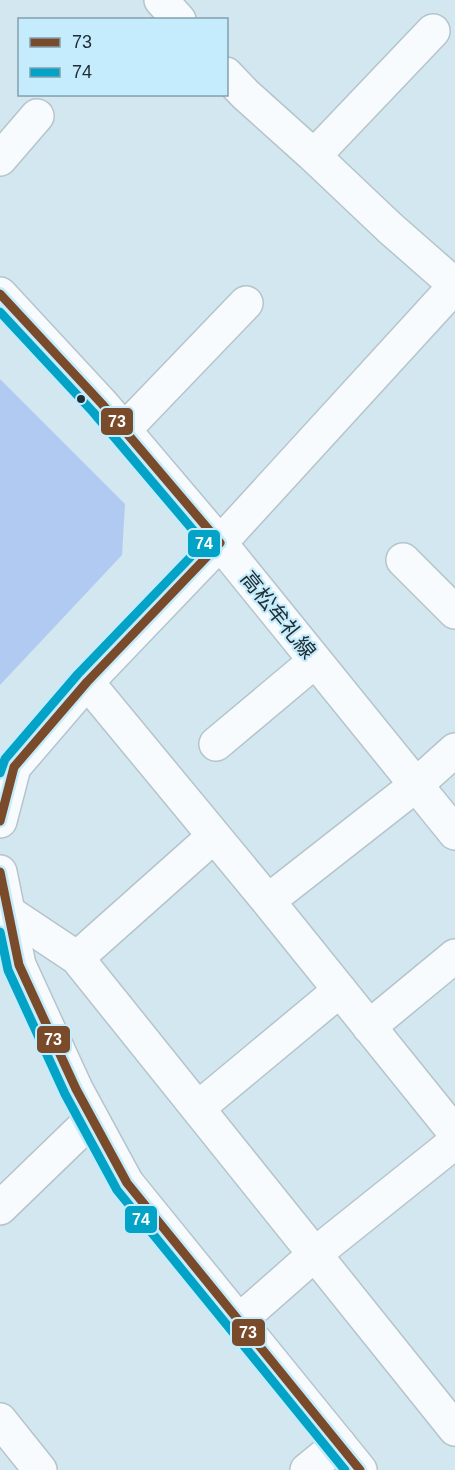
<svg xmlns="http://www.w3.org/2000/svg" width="455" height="1470" font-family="Arial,'Noto Sans JP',sans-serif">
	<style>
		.water { fill: #b0caf2 }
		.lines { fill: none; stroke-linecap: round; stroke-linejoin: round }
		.street-casing { stroke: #b5c4cb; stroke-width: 36 }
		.secondary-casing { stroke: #b5c4cb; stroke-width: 36 }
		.primary-casing { stroke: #b5c4cb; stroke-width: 36 }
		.street { stroke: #f8fbfd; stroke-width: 33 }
		.secondary { stroke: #f8fbfd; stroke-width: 33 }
		.primary { stroke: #f8fbfd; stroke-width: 33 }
		.bus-1-casing { stroke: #c5ecfc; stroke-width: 14 }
		.bus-2-casing { stroke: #c5ecfc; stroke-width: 14 }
		.bus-1 { stroke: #7a4b2a; stroke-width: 9 }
		.bus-2 { stroke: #02a3c6; stroke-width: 9 }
		.bus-dot { fill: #202f35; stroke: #c5ecfc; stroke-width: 2 }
		.labels { text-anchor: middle; stroke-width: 4.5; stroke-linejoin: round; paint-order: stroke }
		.street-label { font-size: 21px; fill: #202f35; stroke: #c5ecfc }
		.line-badge { stroke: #c5ecfc; stroke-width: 2 }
		.badge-label { font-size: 16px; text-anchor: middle; font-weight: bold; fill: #fff }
	</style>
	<rect width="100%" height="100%" fill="#d2e7ef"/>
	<path class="water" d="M 0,379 L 125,504 L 122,555 L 0,685 Z"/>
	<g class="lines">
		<g class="street-casing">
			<path id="street" d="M 161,0 L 179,20
				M 226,74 L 245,94 L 314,156 L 390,228 L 455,285
				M 314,156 L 433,31
				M 0,159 L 37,116
				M 124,430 L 246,303
				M 403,560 L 455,612
				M 87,682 L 268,901 L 455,1133
				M 216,744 L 315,661
				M 268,901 L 416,785 L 455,750
				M 8,912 L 77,958 L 455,1429
				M 77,958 L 214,836
				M 369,1027 L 455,956
				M 198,1108 L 340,990
				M 0,1208 L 92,1119
				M 239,1321 L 315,1254 L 455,1142
				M 0,1420 L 40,1470
				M 307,1470 L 339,1444"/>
		</g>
		<g class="secondary-casing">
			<path id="secondary" d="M 0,821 L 14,767 L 87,682 L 220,543 L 455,286
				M 0,872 L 19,965 L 76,1089 L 127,1183 L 360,1470"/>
		</g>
		<g class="primary-casing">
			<path id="primary" d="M 0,294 L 102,404 L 220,543 L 455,833"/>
		</g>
		<use href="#street" class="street"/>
		<use href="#secondary" class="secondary"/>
		<use href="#primary" class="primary"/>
		<g class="bus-1-casing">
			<path id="bus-1" d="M 0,294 L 102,404 L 220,543 L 87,682 L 14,767 L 0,821
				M 0,872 L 19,965 L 76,1089 L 127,1183 L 360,1470"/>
		</g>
		<g class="bus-2-casing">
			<path id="bus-2" d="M 0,312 L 93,412 L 204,543 L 78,674 L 5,759 L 0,773
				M 0,932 L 8,970 L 65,1094 L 117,1190 L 345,1470"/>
		</g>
		<use href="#bus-1" class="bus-1"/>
		<use href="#bus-2" class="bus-2"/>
	</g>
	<circle class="bus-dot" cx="81" cy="399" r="5"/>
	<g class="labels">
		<g class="street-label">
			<text transform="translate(278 615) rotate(51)" y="7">高松牟礼線</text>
		</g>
	</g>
	<g class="line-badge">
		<rect x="100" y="407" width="34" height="29" rx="6" fill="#7a4b2a"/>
		<rect x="187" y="529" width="34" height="29" rx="6" fill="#02a3c6"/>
		<rect x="36" y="1025" width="35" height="29" rx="6" fill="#7a4b2a"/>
		<rect x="124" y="1205" width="34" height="29" rx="6" fill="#02a3c6"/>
		<rect x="231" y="1318" width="35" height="29" rx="6" fill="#7a4b2a"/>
	</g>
	<g class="badge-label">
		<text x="117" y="427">73</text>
		<text x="204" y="549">74</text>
		<text x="53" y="1045">73</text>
		<text x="141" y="1225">74</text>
		<text x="248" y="1338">73</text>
	</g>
	<rect x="18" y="18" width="210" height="78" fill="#c5ecfc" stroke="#83a0ac" stroke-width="1.5"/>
	<rect x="30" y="38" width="30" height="9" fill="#7a4b2a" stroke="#83a0ac" stroke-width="1.5"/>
	<text x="72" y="48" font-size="18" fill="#202f35">73</text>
	<rect x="30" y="68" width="30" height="9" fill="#02a3c6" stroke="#83a0ac" stroke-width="1.5"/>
	<text x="72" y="78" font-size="18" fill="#202f35">74</text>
</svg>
